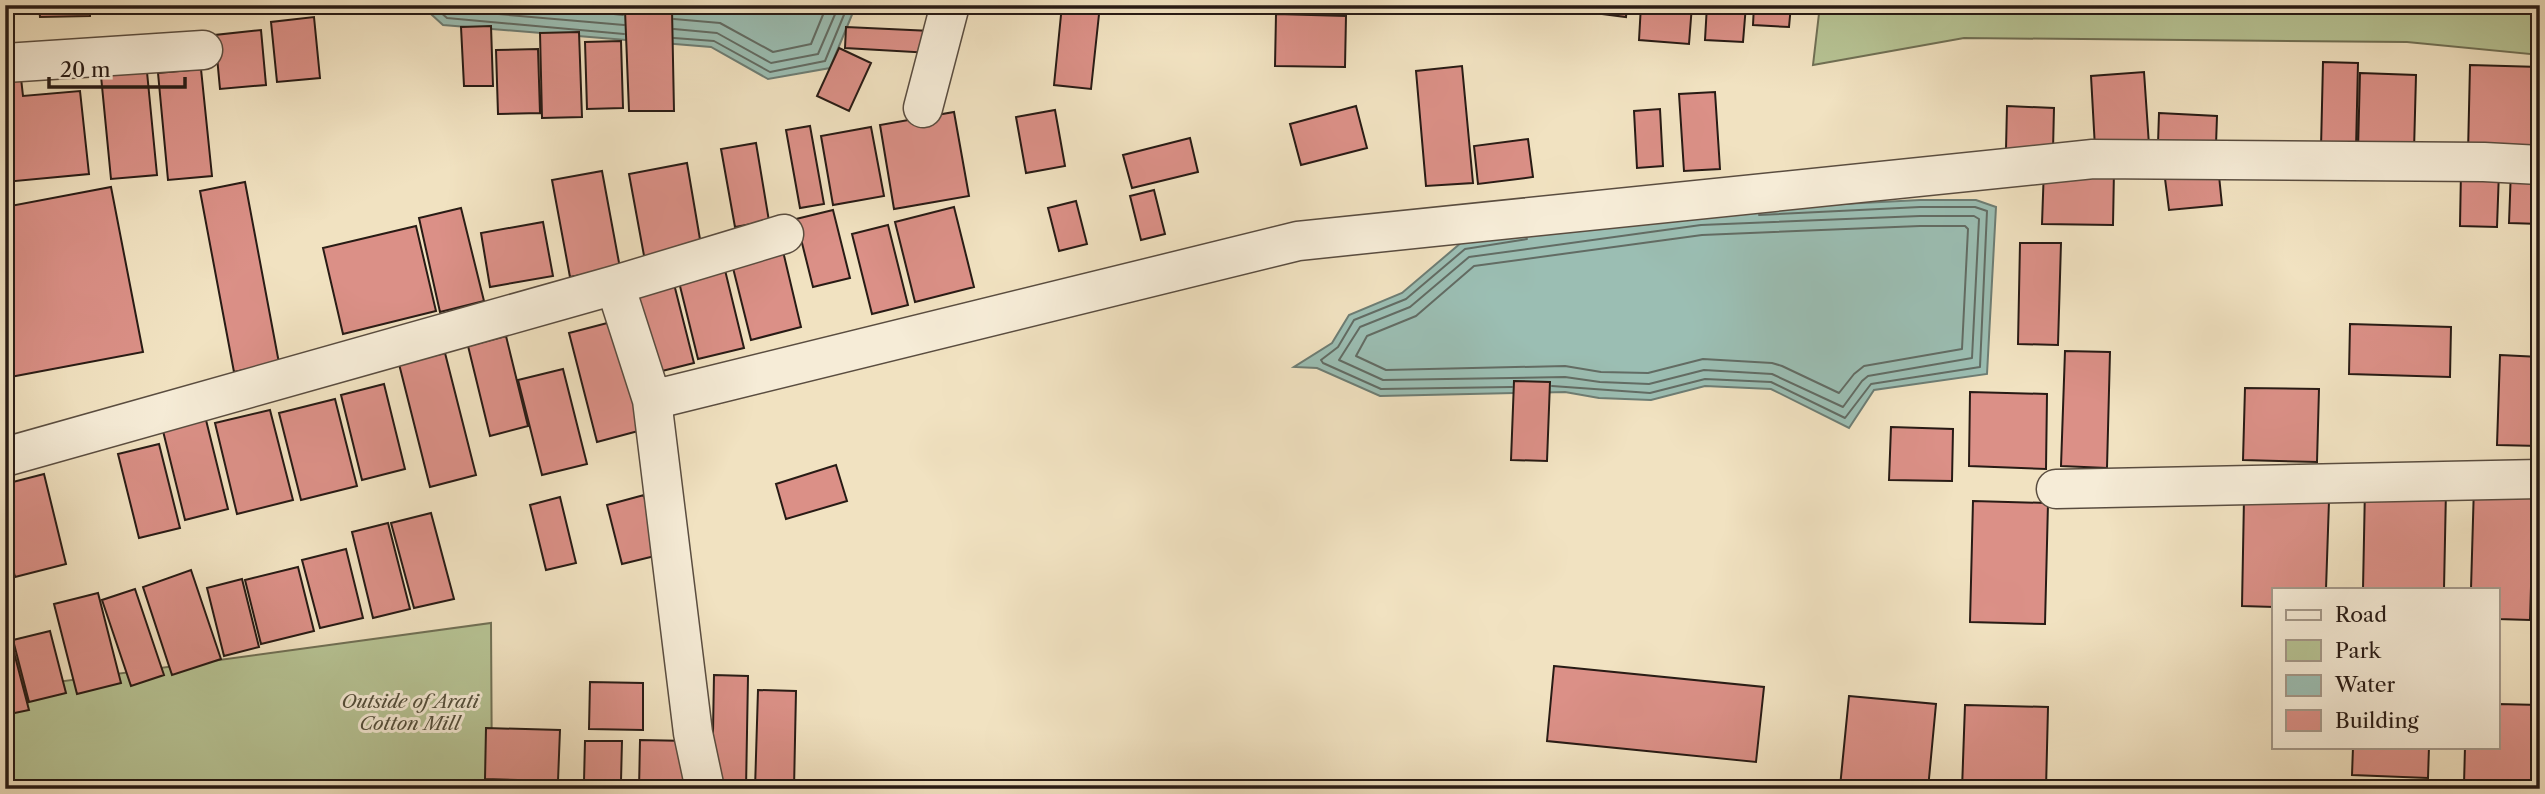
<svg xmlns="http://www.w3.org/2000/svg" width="2545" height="794" font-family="'Libre Caslon Text',serif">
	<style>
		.green { fill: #b7c495; stroke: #707055; stroke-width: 2 }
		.water { fill: #9bbeb3; stroke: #6d7d74; stroke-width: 2 }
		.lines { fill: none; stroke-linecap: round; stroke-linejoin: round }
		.shore { stroke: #626c64; stroke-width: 2 }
		.building { fill: #db9087; stroke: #281b15; stroke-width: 2 }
		.minor-casing { stroke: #5a4d40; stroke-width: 41 }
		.minor { stroke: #f6ecd7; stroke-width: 38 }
		.labels { text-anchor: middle; stroke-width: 6; stroke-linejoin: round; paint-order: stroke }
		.park-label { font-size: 19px; font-style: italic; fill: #534e3b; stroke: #f6ecd7 }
	</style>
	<rect width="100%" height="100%" fill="#f1e2c1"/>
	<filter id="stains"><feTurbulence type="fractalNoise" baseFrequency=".00286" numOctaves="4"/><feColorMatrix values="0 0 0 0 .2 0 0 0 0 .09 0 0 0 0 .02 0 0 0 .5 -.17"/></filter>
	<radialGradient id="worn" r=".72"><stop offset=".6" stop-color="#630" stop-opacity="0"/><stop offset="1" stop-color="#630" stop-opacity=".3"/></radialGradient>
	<path class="green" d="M 1820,5 L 2540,5 L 2540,55 L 2407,42 L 1964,38 L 1813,65 Z
		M 491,623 L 492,789 L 5,789 L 5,689 Z"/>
	<path class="water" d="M 421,5 L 856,5 L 830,68 L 768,79 L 711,47 L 443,25 Z
		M 1920,200 L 1976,200 L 1996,207 L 1987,374 L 1874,390 L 1849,428 L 1771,389 L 1705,386 L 1651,400 L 1599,398 L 1565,392 L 1380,396 L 1317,368 L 1294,367 L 1332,343 L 1349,315 L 1402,293 L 1462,242 L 1804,206 Z"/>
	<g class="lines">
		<path class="shore" d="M 432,5 L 447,18 L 624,34
			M 445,5 L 451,10 L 624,25
			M 528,5 L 623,15
			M 674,19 L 720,23 L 773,52 L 811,44 L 827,5
			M 674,29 L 717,33 L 771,63 L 818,54 L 839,5
			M 674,38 L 714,41 L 770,72 L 825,61 L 848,5
			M 1920,216 L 1974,216 L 1979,219 L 1972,358 L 1868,376 L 1862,381 L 1843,407 L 1772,374 L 1704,370 L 1649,384 L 1600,382 L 1565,377 L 1383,380 L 1339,360 L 1360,327 L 1410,307 L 1469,257 L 1701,225 Z
			M 1920,226 L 1965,226 L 1968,229 L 1962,349 L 1864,366 L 1854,374 L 1839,393 L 1782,366 L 1772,363 L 1703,359 L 1648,373 L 1601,372 L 1565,366 L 1386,370 L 1356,356 L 1367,336 L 1416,316 L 1474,266 L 1702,235 Z
			M 1552,386 L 1650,393 L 1705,379 L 1771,382 L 1845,418 L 1871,384 L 1980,367 L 1987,211 L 1975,207 L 1920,207 L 1759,215
			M 1512,387 L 1381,389 L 1323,363 L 1321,360 L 1338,347 L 1354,320 L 1406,299 L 1465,249 L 1527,239"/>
	</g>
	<path class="building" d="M 39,5 L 90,5 L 90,16 L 40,17 Z
		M 116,5 L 152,5 L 152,10 L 117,13 Z
		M 1062,5 L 1100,5 L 1091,89 L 1054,85 Z
		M 1572,5 L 1627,5 L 1626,17 L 1572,10 Z
		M 1641,5 L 1692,5 L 1689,44 L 1639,40 Z
		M 1707,5 L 1746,5 L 1743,42 L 1705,40 Z
		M 1754,5 L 1791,5 L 1789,27 L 1753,25 Z
		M 672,9 L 674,111 L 629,111 L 625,10 Z
		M 1276,14 L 1346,16 L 1345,67 L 1275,66 Z
		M 314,17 L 320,78 L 277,82 L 271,22 Z
		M 491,26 L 493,86 L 464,86 L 461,27 Z
		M 846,27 L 931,31 L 931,53 L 845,48 Z
		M 261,30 L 266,85 L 220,89 L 215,35 Z
		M 579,32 L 582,117 L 542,118 L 540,33 Z
		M 621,41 L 623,108 L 587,109 L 585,42 Z
		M 839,48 L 871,63 L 849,111 L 817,96 Z
		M 538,49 L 540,113 L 498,114 L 496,50 Z
		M 2323,62 L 2358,63 L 2356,149 L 2321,148 Z
		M 2470,65 L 2540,67 L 2540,155 L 2468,153 Z
		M 1462,66 L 1473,183 L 1426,186 L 1416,71 Z
		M 201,69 L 212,176 L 168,180 L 158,73 Z
		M 147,72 L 157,175 L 111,179 L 101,76 Z
		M 2144,72 L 2149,145 L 2095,148 L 2091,76 Z
		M 2360,73 L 2416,75 L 2414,151 L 2358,149 Z
		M 21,78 L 23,96 L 80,91 L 89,174 L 5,182 L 5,79 Z
		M 1715,92 L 1720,169 L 1684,171 L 1679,94 Z
		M 1356,106 L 1367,148 L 1301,165 L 1290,124 Z
		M 2007,106 L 2054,108 L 2053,150 L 2006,149 Z
		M 1660,109 L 1663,166 L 1637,168 L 1634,111 Z
		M 1055,110 L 1065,166 L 1026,173 L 1016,117 Z
		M 954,112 L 969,196 L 894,209 L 880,125 Z
		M 2159,113 L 2217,116 L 2216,145 L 2158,144 Z
		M 810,126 L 824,204 L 800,208 L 786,130 Z
		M 871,127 L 884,196 L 833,205 L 821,136 Z
		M 1190,138 L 1198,172 L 1132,188 L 1123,155 Z
		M 1528,139 L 1533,177 L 1478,184 L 1474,146 Z
		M 756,143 L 769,221 L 735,227 L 721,149 Z
		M 687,163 L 702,251 L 645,261 L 629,174 Z
		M 2218,166 L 2222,205 L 2169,210 L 2164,171 Z
		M 2044,167 L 2114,170 L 2113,225 L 2042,224 Z
		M 2511,169 L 2540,170 L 2540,224 L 2509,223 Z
		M 2461,170 L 2499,171 L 2497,227 L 2460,226 Z
		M 602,171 L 620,268 L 570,277 L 552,180 Z
		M 245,182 L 279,363 L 234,372 L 200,191 Z
		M 111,187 L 143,352 L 5,378 L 5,207 Z
		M 1154,190 L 1165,234 L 1141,240 L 1130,196 Z
		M 1076,201 L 1087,244 L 1059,251 L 1048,208 Z
		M 954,207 L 974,287 L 915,302 L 895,222 Z
		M 461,208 L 484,301 L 440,312 L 419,218 Z
		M 833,210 L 850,278 L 813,287 L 796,219 Z
		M 543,222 L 553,276 L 490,287 L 481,233 Z
		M 888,225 L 908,305 L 872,314 L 852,234 Z
		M 416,226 L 436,311 L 343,334 L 323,248 Z
		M 2020,243 L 2061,243 L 2058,345 L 2018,344 Z
		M 782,247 L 801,327 L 751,340 L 731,260 Z
		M 724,266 L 744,348 L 698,359 L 678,278 Z
		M 674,284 L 694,363 L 654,373 L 635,294 Z
		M 615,321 L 642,430 L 597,442 L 569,333 Z
		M 2350,324 L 2451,327 L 2450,377 L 2349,374 Z
		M 506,336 L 528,426 L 490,436 L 468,346 Z
		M 2065,351 L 2110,352 L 2107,468 L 2061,466 Z
		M 445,353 L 476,475 L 430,487 L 399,364 Z
		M 2500,355 L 2540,357 L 2539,446 L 2497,445 Z
		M 563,369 L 587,464 L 542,475 L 518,380 Z
		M 1514,381 L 1550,382 L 1547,461 L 1511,460 Z
		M 384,384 L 405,469 L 362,480 L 341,395 Z
		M 2245,388 L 2319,389 L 2317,462 L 2243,460 Z
		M 1970,392 L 2047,394 L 2046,469 L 1969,466 Z
		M 335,399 L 357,486 L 301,500 L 279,413 Z
		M 270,410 L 293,500 L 237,514 L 215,423 Z
		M 206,420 L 228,509 L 185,520 L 163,431 Z
		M 1891,427 L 1953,429 L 1952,481 L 1889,480 Z
		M 159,444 L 180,528 L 139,538 L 118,454 Z
		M 836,465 L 847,501 L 786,519 L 776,484 Z
		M 44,474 L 66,564 L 15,577 L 5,538 L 5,484 Z
		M 2474,485 L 2534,487 L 2530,620 L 2498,619 L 2498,589 L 2471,589 Z
		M 2365,487 L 2446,490 L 2444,589 L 2363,589 Z
		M 644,495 L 659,555 L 622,564 L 607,505 Z
		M 560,497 L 576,563 L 546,570 L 530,505 Z
		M 2244,498 L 2329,501 L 2326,589 L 2274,589 L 2274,607 L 2242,606 Z
		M 1973,501 L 2048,503 L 2045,624 L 1970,622 Z
		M 431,513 L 454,599 L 414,608 L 391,523 Z
		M 388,523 L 410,609 L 373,618 L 352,532 Z
		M 346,549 L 363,618 L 320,628 L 302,560 Z
		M 298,567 L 314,631 L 261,644 L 245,580 Z
		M 191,570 L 221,659 L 172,675 L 143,587 Z
		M 242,579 L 259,647 L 224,656 L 207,588 Z
		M 135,589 L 164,675 L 131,686 L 102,600 Z
		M 98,593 L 121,683 L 77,694 L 54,604 Z
		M 50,631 L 66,693 L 29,702 L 13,640 Z
		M 10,637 L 29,710 L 5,715 L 5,638 Z
		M 1554,666 L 1764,687 L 1756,762 L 1547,741 Z
		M 714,675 L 748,676 L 746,789 L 712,788 Z
		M 590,682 L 643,683 L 643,730 L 589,729 Z
		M 758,690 L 796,691 L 794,789 L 755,789 Z
		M 1849,696 L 1936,704 L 1928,789 L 1840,787 Z
		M 2498,704 L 2540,705 L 2540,786 L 2464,784 L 2465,747 L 2498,747 Z
		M 1965,705 L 2048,707 L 2046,789 L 1962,789 Z
		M 486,728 L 560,730 L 558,781 L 485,779 Z
		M 640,740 L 689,741 L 688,789 L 639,789 Z
		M 585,741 L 622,741 L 621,781 L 584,781 Z
		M 2353,747 L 2429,747 L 2428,778 L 2352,775 Z"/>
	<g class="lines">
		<g class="minor-casing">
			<path id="minor" d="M 5,63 L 203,50
				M 923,108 L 950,5
				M 615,285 L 652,400 L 693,733 L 705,789
				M 652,400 L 1298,241 L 2093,159 L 2484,162 L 2540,165
				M 5,457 L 615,285 L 784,234
				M 2056,489 L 2540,479"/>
		</g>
		<use href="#minor" class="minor"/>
	</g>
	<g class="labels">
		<g class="park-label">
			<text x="410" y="708">Outside of Arati<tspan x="410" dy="22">Cotton Mill</tspan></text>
		</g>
	</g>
	<rect width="2545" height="794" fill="none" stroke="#f1e2c1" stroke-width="28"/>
	<rect x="7" y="7" width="2531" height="780" fill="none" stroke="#281b15" stroke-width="3.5"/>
	<rect x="14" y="14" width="2517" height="766" fill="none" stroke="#281b15" stroke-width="2"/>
	<rect x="2272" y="588" width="228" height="161" fill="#f6ecd7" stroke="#a49889" stroke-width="2"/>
	<rect x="2286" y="610" width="35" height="10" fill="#f6ecd7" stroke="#a49889" stroke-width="2"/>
	<text x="2335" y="622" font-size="21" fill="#281b15">Road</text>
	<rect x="2286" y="640" width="35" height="21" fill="#b7c495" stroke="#a49889" stroke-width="2"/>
	<text x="2335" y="658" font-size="21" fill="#281b15">Park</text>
	<rect x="2286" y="675" width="35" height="21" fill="#9bbeb3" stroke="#a49889" stroke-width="2"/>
	<text x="2335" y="692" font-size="21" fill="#281b15">Water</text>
	<rect x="2286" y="710" width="35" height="21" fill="#db9087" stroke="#a49889" stroke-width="2"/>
	<text x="2335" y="728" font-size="21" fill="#281b15">Building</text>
	<path d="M49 77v10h136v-10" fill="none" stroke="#281b15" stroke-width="3.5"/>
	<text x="60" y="77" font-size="21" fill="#281b15" stroke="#f6ecd7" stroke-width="5" paint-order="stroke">20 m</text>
	<rect width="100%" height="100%" filter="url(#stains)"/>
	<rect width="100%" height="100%" fill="url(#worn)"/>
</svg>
